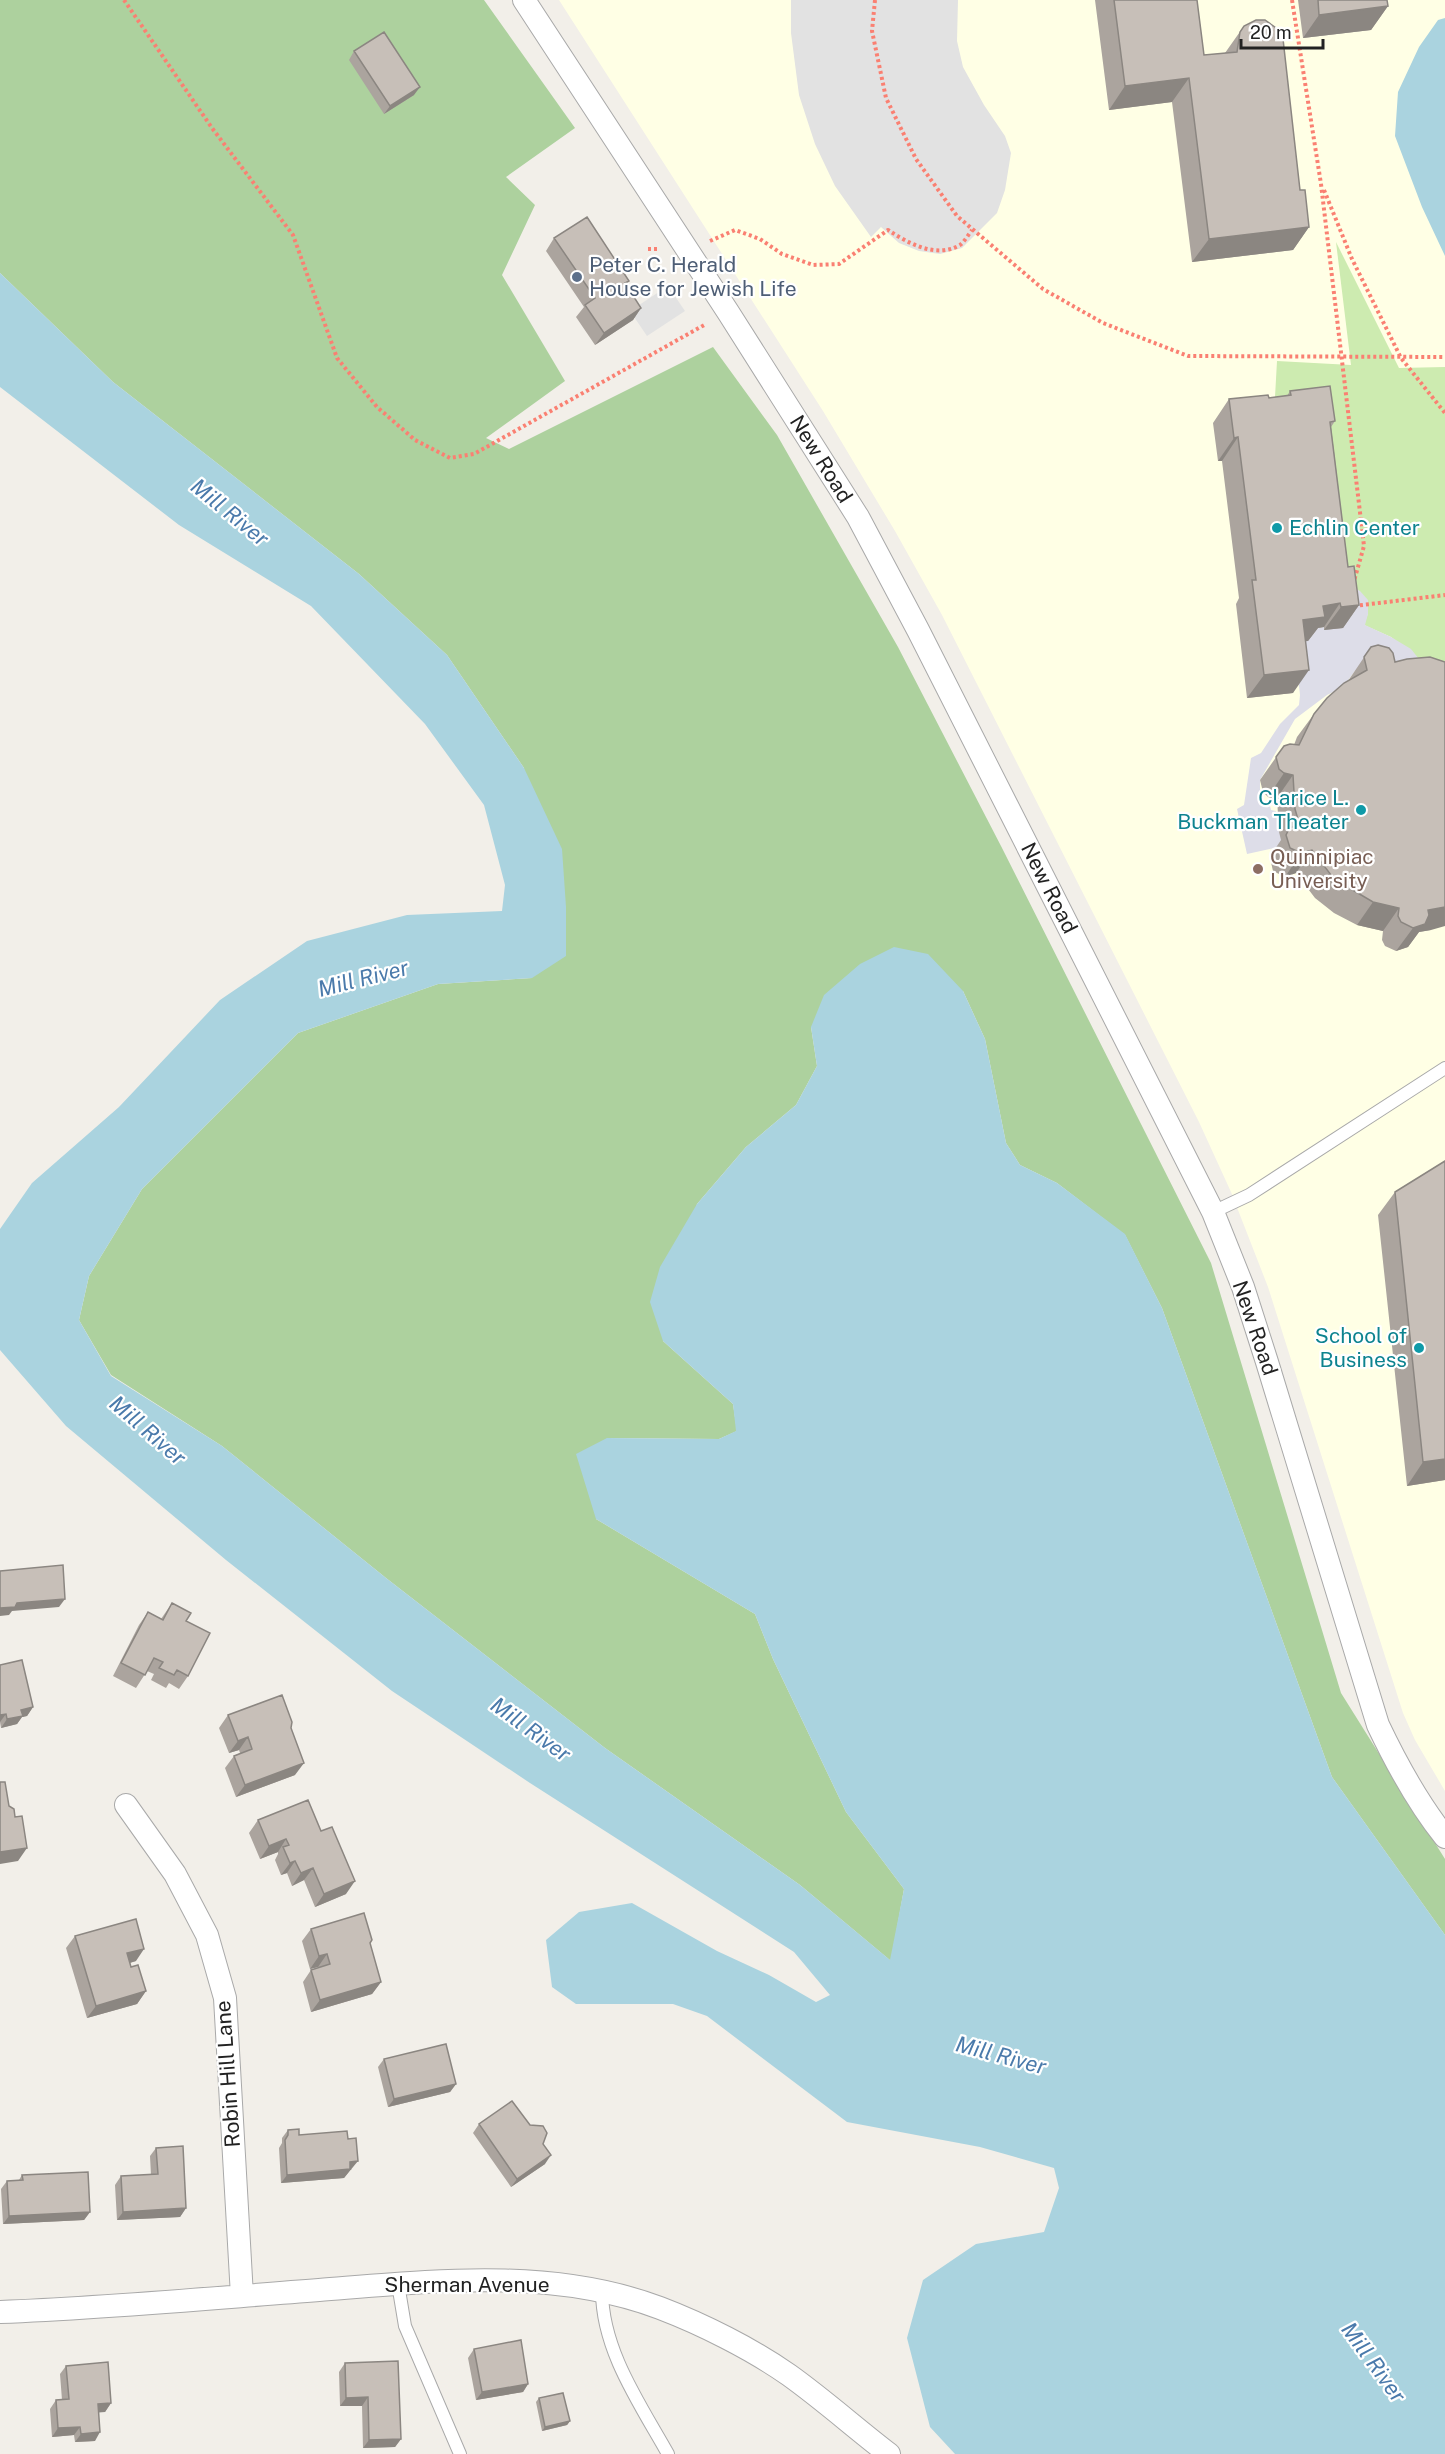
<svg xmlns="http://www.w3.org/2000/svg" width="1445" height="2454" font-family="'Public Sans',sans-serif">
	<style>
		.education { fill: #ffffe5 }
		.grass { fill: #cdebb0 }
		.forest { fill: #add19e }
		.parking { fill: #e2e2e2 }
		.plaza { fill: #dddde8 }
		.water { fill: #aad3df }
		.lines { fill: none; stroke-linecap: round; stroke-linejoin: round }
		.service-casing { stroke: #a9a9a9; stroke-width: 14 }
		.minor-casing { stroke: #a9a9a9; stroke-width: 24 }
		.path { stroke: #fa8072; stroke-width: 4; stroke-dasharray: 3 3; stroke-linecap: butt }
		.service { stroke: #fff; stroke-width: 12 }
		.minor { stroke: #fff; stroke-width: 22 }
		.wall { fill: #aba49e }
		.shaded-wall { fill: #8b8681 }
		.building { fill: #c7bfb8; stroke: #8b8681; stroke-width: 1.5 }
		.service-dot { fill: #5c6f8a; stroke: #fff; stroke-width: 2 }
		.culture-dot { fill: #0f9aa8; stroke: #fff; stroke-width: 2 }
		.education-dot { fill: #8d6e63; stroke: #fff; stroke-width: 2 }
		.labels { text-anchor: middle; stroke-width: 4.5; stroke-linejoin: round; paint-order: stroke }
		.service-label { font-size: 21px; fill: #4e5e75; stroke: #fff; text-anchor: start }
		.street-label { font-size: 21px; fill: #222; stroke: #fff }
		.culture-label { font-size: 21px; fill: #0d838f; stroke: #fff; text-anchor: end }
		.education-label { font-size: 21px; fill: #785e54; stroke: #fff; text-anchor: start }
		.water-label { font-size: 22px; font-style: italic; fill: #4a7aab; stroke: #fff }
	</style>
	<rect width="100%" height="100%" fill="#f2efe9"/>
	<path class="education" d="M 559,0 L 1445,0 L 1445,1791 L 1415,1740 L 1403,1713 L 1268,1287 L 1231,1192 L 1199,1122 L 942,615 L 895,531 L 823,411 Z"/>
	<path class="grass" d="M 1336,242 L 1399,368 L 1445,367 L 1445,664 L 1419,659 L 1391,637 L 1364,625 L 1368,613 L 1344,581 L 1274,415 L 1277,361 L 1351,365 Z"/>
	<path class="forest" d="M 0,0 L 484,0 L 575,128 L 506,177 L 535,205 L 502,275 L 565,381 L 486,438 L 509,449 L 713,347 L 777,435 L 898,647 L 1001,846 L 1211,1263 L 1341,1693 L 1445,1859 L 1445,1935 L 1332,1777 L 1162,1308 L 1125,1235 L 1057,1183 L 1020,1165 L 1006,1143 L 985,1039 L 963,991 L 811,1027 L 817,1066 L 796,1105 L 746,1147 L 697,1204 L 663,1341 L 733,1404 L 737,1431 L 719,1439 L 607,1438 L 596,1519 L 755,1614 L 773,1659 L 846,1812 L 904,1889 L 891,1961 L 800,1885 L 605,1748 L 386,1578 L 222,1446 L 111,1375 L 79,1320 L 89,1276 L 142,1189 L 298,1033 L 438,984 L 532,978 L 524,768 L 447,655 L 359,574 L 113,382 L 0,273 Z"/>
	<path class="parking" d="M 791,0 L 958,0 L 957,41 L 963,67 L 984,105 L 1005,136 L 1011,153 L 1005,190 L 997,213 L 962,248 L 940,254 L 919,251 L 899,243 L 881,227 L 871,237 L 835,186 L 815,144 L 799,95 L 791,33 Z
		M 668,286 L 685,311 L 647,336 L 630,311 Z"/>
	<path class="plaza" d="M 1344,581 L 1360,591 L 1368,600 L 1368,614 L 1365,625 L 1391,637 L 1411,649 L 1419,659 L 1355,671 L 1343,687 L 1327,695 L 1295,719 L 1260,780 L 1260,804 L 1270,806 L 1271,810 L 1276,811 L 1283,846 L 1247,854 L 1237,809 L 1244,805 L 1251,758 L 1261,753 L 1280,724 L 1299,705 L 1300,695 L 1294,642 L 1307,629 L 1324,627 L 1325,630 Z"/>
	<path class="water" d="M 1445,18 L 1445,256 L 1422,207 L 1395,136 L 1398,92 L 1419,47 L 1438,20 Z
		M 0,273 L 113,382 L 359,574 L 447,655 L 524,768 L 562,849 L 566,907 L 566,956 L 532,978 L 438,984 L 298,1033 L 142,1189 L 89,1276 L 79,1320 L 111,1376 L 222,1446 L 386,1578 L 605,1748 L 800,1885 L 890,1960 L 904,1889 L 846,1812 L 773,1659 L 755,1614 L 596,1519 L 576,1454 L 607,1438 L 719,1439 L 736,1431 L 733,1404 L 663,1341 L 650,1302 L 660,1267 L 697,1204 L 746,1147 L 796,1105 L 817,1066 L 811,1027 L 824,995 L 860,964 L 894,947 L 928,954 L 963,991 L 985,1039 L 1006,1143 L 1020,1165 L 1057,1183 L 1125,1234 L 1162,1308 L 1332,1777 L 1445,1935 L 1445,2454 L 955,2454 L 930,2427 L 907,2338 L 923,2280 L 976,2244 L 1044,2232 L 1059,2188 L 1054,2168 L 980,2147 L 847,2122 L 707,2016 L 673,2004 L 576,2004 L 552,1987 L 546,1940 L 579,1912 L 632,1903 L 717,1951 L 769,1975 L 816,2002 L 830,1995 L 794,1952 L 530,1783 L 392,1691 L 226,1560 L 66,1426 L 0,1350 L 0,1229 L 32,1183 L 119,1107 L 220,1000 L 307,941 L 407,915 L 502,911 L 505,885 L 484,805 L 425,724 L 311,606 L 179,525 L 0,387 Z"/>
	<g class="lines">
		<g class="service-casing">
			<path id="service" d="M 1213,1212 L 1249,1195 L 1445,1068
				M 398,2284 L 405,2326 L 460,2454
				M 602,2291 C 602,2350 640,2404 668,2454"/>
		</g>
		<g class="minor-casing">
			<path id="minor" d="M 524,0 L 728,312 L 858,517 L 918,630 L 1213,1212 L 1243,1287 L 1267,1362 L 1378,1725 C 1397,1765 1417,1802 1445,1837
				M 126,1805 L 175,1874 L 207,1935 L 225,1998 L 242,2296
				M 0,2312 C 107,2308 213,2298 319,2290 C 433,2281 551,2267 660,2308 C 702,2324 752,2349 789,2375 C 824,2400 855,2428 889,2454"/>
		</g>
		<path class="path" d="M 124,0 L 212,128 L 293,235 L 337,358 L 377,407 L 415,440 L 450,458 L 474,454 L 706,324
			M 875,0 L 872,31 L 886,98 L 916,159 L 957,216 L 1043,289 L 1103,323 L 1188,356 L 1445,357
			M 1292,0 L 1321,184 L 1364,546 L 1354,581
			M 1324,190 L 1352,259 L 1401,358 L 1445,413
			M 710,241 L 735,230 L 760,239 L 782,254 L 813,265 L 839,264 L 888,230 C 908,243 936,259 960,245 C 964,242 969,234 972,230
			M 648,249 L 658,249
			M 1354,606 L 1445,595"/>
		<use href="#service" class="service"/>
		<use href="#minor" class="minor"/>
	</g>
	<path class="wall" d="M 1095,0 L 1197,0 L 1204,55 L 1225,53 L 1244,26 L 1300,190 L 1309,227 L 1293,250 L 1192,262 L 1172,102 L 1109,110 Z
		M 1298,0 L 1387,0 L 1388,6 L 1371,30 L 1303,38 Z
		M 354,51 L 414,95 L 384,114 L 349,60 Z
		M 554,238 L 629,281 L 626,285 L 641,308 L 633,320 L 595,345 L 576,317 L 584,307 L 546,251 Z
		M 1290,391 L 1335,421 L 1331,427 L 1348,567 L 1359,605 L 1343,628 L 1324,630 L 1324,627 L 1318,628 L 1308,641 L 1306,641 L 1293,693 L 1247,698 L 1236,604 L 1239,598 L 1222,461 L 1218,461 L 1213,423 L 1229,399 L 1269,398 L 1287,396 Z
		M 1371,647 L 1431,930 L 1419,932 L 1408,947 L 1396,951 L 1385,946 L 1382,940 L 1383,931 L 1357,925 L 1334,913 L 1315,898 L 1296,873 L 1285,877 L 1273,871 L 1270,858 L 1273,852 L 1281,840 L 1279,832 L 1277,798 L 1268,797 L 1263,792 L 1260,780 L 1284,746 L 1294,745 L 1297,737 L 1314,714 L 1348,681 Z
		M 1445,1161 L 1445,1480 L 1407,1486 L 1378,1215 L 1395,1192 Z
		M 172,1603 L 186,1621 L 188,1676 L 179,1689 L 169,1683 L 166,1688 L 151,1680 L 154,1674 L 147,1671 L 136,1688 L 113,1676 L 139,1625 L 148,1612 L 161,1619 Z
		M 0,1665 L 33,1707 L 27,1716 L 22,1717 L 17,1724 L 1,1728 L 0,1722 Z
		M 228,1715 L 295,1775 L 236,1797 L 225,1768 L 234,1756 L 240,1753 L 239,1750 L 229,1753 L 219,1728 Z
		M 308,1800 L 346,1894 L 315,1907 L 304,1880 L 292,1886 L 287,1873 L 281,1875 L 275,1860 L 278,1854 L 278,1852 L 260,1859 L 249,1833 L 258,1820 Z
		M 311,1929 L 370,1943 L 381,1982 L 372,1994 L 311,2012 L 303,1982 L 311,1970 L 318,1968 L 318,1967 L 310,1969 L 302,1941 Z
		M 75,1936 L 136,1961 L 130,1963 L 131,1967 L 146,1991 L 137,2004 L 87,2018 L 66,1948 Z
		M 384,2059 L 456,2084 L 450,2092 L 388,2107 L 378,2067 Z
		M 479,2124 L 543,2144 L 545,2164 L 511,2187 L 473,2133 Z
		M 288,2130 L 299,2135 L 352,2170 L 350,2170 L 344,2178 L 281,2183 L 279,2148 L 282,2143 L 282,2138 Z
		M 156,2148 L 186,2208 L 180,2217 L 117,2220 L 115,2185 L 121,2176 L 151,2175 L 150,2156 Z
		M 22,2175 L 90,2212 L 84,2220 L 3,2224 L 1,2189 L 7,2181 L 19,2180 Z
		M 474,2349 L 528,2384 L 523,2392 L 476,2400 L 468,2358 Z
		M 345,2363 L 401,2439 L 395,2447 L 363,2448 L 362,2406 L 340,2406 L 339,2372 Z
		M 66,2366 L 111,2403 L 105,2412 L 99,2412 L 95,2441 L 75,2442 L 74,2435 L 52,2437 L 50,2409 L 56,2400 L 62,2400 L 60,2374 Z
		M 539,2398 L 570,2421 L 567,2425 L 542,2431 L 536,2402 Z"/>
	<path class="shaded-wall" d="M 1388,6 L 1371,30 L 1303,38 L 1319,15 Z
		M 1189,78 L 1172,102 L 1109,110 L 1125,86 Z
		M 420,87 L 414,95 L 384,114 L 390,106 Z
		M 1309,227 L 1293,250 L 1192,262 L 1209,239 Z
		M 641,308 L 633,320 L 595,345 L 604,333 Z
		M 1238,437 L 1222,461 L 1218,461 L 1234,438 Z
		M 1340,603 L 1324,627 L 1318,628 L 1308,641 L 1287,643 L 1303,620 L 1323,606 Z
		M 1359,605 L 1343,628 L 1324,630 L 1341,607 Z
		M 1309,670 L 1293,693 L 1247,698 L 1264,675 Z
		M 1284,773 L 1293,775 L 1277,798 L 1268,797 Z
		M 1312,850 L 1296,873 L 1285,877 L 1301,853 Z
		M 1373,902 L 1399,908 L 1383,931 L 1357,925 Z
		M 1445,907 L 1445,926 L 1431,930 L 1419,932 L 1408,947 L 1396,951 L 1413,928 L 1428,910 Z
		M 1445,1459 L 1445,1480 L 1407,1486 L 1423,1462 Z
		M 65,1599 L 59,1607 L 12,1611 L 9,1615 L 0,1616 L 0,1608 L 17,1603 Z
		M 33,1707 L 27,1716 L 22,1717 L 17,1724 L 1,1728 L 7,1719 L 21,1710 Z
		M 6,1714 L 0,1722 L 0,1715 Z
		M 248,1737 L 239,1750 L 229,1753 L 238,1741 Z
		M 304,1763 L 295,1775 L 236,1797 L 245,1785 Z
		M 286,1839 L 278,1852 L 260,1859 L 269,1846 Z
		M 27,1848 L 18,1861 L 0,1864 L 0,1852 Z
		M 295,1861 L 287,1873 L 281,1875 L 290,1863 Z
		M 313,1868 L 304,1880 L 292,1886 L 301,1873 Z
		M 355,1881 L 346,1894 L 315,1907 L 324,1894 Z
		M 144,1949 L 136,1961 L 118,1966 L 127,1953 Z
		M 327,1954 L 318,1967 L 310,1969 L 319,1956 Z
		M 381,1982 L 372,1994 L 311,2012 L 320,2000 Z
		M 146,1991 L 137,2004 L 87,2018 L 96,2006 Z
		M 456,2084 L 450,2092 L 388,2107 L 394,2099 Z
		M 551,2155 L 545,2164 L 511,2187 L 517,2179 Z
		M 358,2161 L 344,2178 L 281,2183 L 287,2175 L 350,2162 Z
		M 186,2208 L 180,2217 L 117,2220 L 123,2212 Z
		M 90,2212 L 84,2220 L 3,2224 L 9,2216 Z
		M 528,2384 L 523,2392 L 476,2400 L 482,2392 Z
		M 368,2397 L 362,2406 L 340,2406 L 346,2398 Z
		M 111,2403 L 105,2412 L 92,2413 L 98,2404 Z
		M 570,2421 L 567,2425 L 542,2431 L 545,2427 Z
		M 80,2427 L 74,2435 L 52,2437 L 58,2428 Z
		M 100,2432 L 95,2441 L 75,2442 L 81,2434 Z
		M 401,2439 L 395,2447 L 363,2448 L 369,2440 Z"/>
	<path class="building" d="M 1114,0 L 1197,0 L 1204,55 L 1237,52 L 1240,32 L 1244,26 L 1256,20 L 1265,20 L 1279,30 L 1283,39 L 1300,190 L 1305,190 L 1309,227 L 1209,239 L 1189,78 L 1125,86 Z
		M 1318,0 L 1387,0 L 1388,6 L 1319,15 Z
		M 384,32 L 420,87 L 390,106 L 354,51 Z
		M 587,217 L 629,281 L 625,283 L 641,308 L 604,333 L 585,305 L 595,298 L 554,238 Z
		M 1330,386 L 1335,421 L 1330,422 L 1348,567 L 1354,566 L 1359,605 L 1341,607 L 1340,603 L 1323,606 L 1325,617 L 1303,620 L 1309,670 L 1264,675 L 1252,580 L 1256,580 L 1238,437 L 1234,438 L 1229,399 L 1268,395 L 1269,398 L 1291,395 L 1290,391 Z
		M 1378,645 L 1389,648 L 1393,653 L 1395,662 L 1407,659 L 1430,657 L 1445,662 L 1445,907 L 1428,910 L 1429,915 L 1425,924 L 1413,928 L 1401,922 L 1398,916 L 1399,908 L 1373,902 L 1351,889 L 1331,875 L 1312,850 L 1301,853 L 1290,848 L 1286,835 L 1289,829 L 1299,823 L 1295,809 L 1293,775 L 1284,773 L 1279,769 L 1276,757 L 1284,746 L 1290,744 L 1299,745 L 1314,714 L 1327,698 L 1344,683 L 1367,670 L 1364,657 L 1371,647 Z
		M 1445,1161 L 1445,1459 L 1423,1462 L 1395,1192 Z
		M 63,1565 L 65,1599 L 17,1603 L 15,1607 L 0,1608 L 0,1571 Z
		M 172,1603 L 191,1613 L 186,1621 L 210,1633 L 188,1676 L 177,1670 L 174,1675 L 159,1668 L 163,1662 L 154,1658 L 145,1675 L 121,1663 L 148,1612 L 163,1620 Z
		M 22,1660 L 33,1707 L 21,1710 L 23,1716 L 7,1719 L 6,1714 L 0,1715 L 0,1665 Z
		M 282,1695 L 292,1722 L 291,1728 L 304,1763 L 245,1785 L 234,1756 L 252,1749 L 248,1737 L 238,1741 L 228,1715 Z
		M 0,1782 L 5,1782 L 9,1806 L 14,1809 L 15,1817 L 22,1816 L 27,1848 L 0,1852 Z
		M 308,1800 L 321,1831 L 332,1827 L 355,1881 L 324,1894 L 313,1868 L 301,1873 L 295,1861 L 290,1863 L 283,1847 L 289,1845 L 286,1839 L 269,1846 L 258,1820 Z
		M 364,1913 L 372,1940 L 370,1943 L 381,1982 L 320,2000 L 311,1970 L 330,1964 L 327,1954 L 319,1956 L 311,1929 Z
		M 136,1919 L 144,1949 L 127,1953 L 131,1967 L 138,1965 L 146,1991 L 96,2006 L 75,1936 Z
		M 446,2044 L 456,2084 L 394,2099 L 384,2059 Z
		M 512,2101 L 530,2125 L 543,2126 L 547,2133 L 543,2144 L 551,2155 L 517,2179 L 479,2124 Z
		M 299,2129 L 299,2135 L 347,2131 L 348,2139 L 356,2138 L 358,2161 L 350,2162 L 350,2169 L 287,2175 L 285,2140 L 288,2135 L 288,2130 Z
		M 183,2146 L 186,2208 L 123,2212 L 121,2176 L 158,2174 L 156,2148 Z
		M 88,2172 L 90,2212 L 9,2216 L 7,2181 L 23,2180 L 22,2175 Z
		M 521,2340 L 528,2384 L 482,2392 L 474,2349 Z
		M 398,2361 L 401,2439 L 369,2440 L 368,2397 L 346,2398 L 345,2363 Z
		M 108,2362 L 111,2403 L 98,2404 L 100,2432 L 81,2434 L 80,2427 L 58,2428 L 56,2400 L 69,2399 L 66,2366 Z
		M 563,2393 L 570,2421 L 545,2427 L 539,2398 Z"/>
	<circle class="service-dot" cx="577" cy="277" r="6"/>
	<g class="culture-dot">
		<circle cx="1277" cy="528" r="6"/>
		<circle cx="1361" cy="810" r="6"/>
		<circle cx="1419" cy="1348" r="6"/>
	</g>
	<circle class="education-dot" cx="1258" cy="869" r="6"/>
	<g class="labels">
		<g class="service-label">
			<text x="589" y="272">Peter C. Herald<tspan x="589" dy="24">House for Jewish Life</tspan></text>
		</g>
		<g class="street-label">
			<text transform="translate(821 459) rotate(58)" y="7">New Road</text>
			<text transform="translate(1049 888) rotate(63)" y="7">New Road</text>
			<text transform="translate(1255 1328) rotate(71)" y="7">New Road</text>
			<text transform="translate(228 2074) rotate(-94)" y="7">Robin Hill Lane</text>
			<text x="467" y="2292">Sherman Avenue</text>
		</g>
		<g class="culture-label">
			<text x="1289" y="535" text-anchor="start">Echlin Center</text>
			<text x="1349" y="805">Clarice L.<tspan x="1349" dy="24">Buckman Theater</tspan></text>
			<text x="1407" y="1343">School of<tspan x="1407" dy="24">Business</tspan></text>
		</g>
		<g class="education-label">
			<text x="1270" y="864">Quinnipiac<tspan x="1270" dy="24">University</tspan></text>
		</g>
		<g class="water-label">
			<text transform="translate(230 512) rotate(39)" y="8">Mill River</text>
			<text transform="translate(363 978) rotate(-14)" y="8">Mill River</text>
			<text transform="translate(148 1430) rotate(41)" y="8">Mill River</text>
			<text transform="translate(531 1729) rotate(36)" y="8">Mill River</text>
			<text transform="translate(1001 2055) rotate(15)" y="8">Mill River</text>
			<text transform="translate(1374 2362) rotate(54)" y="8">Mill River</text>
		</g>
	</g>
	<path d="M1241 39v9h82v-9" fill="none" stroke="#222222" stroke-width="3"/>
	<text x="1250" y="39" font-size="18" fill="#222222" stroke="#ffffff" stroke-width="4.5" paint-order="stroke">20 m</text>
</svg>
